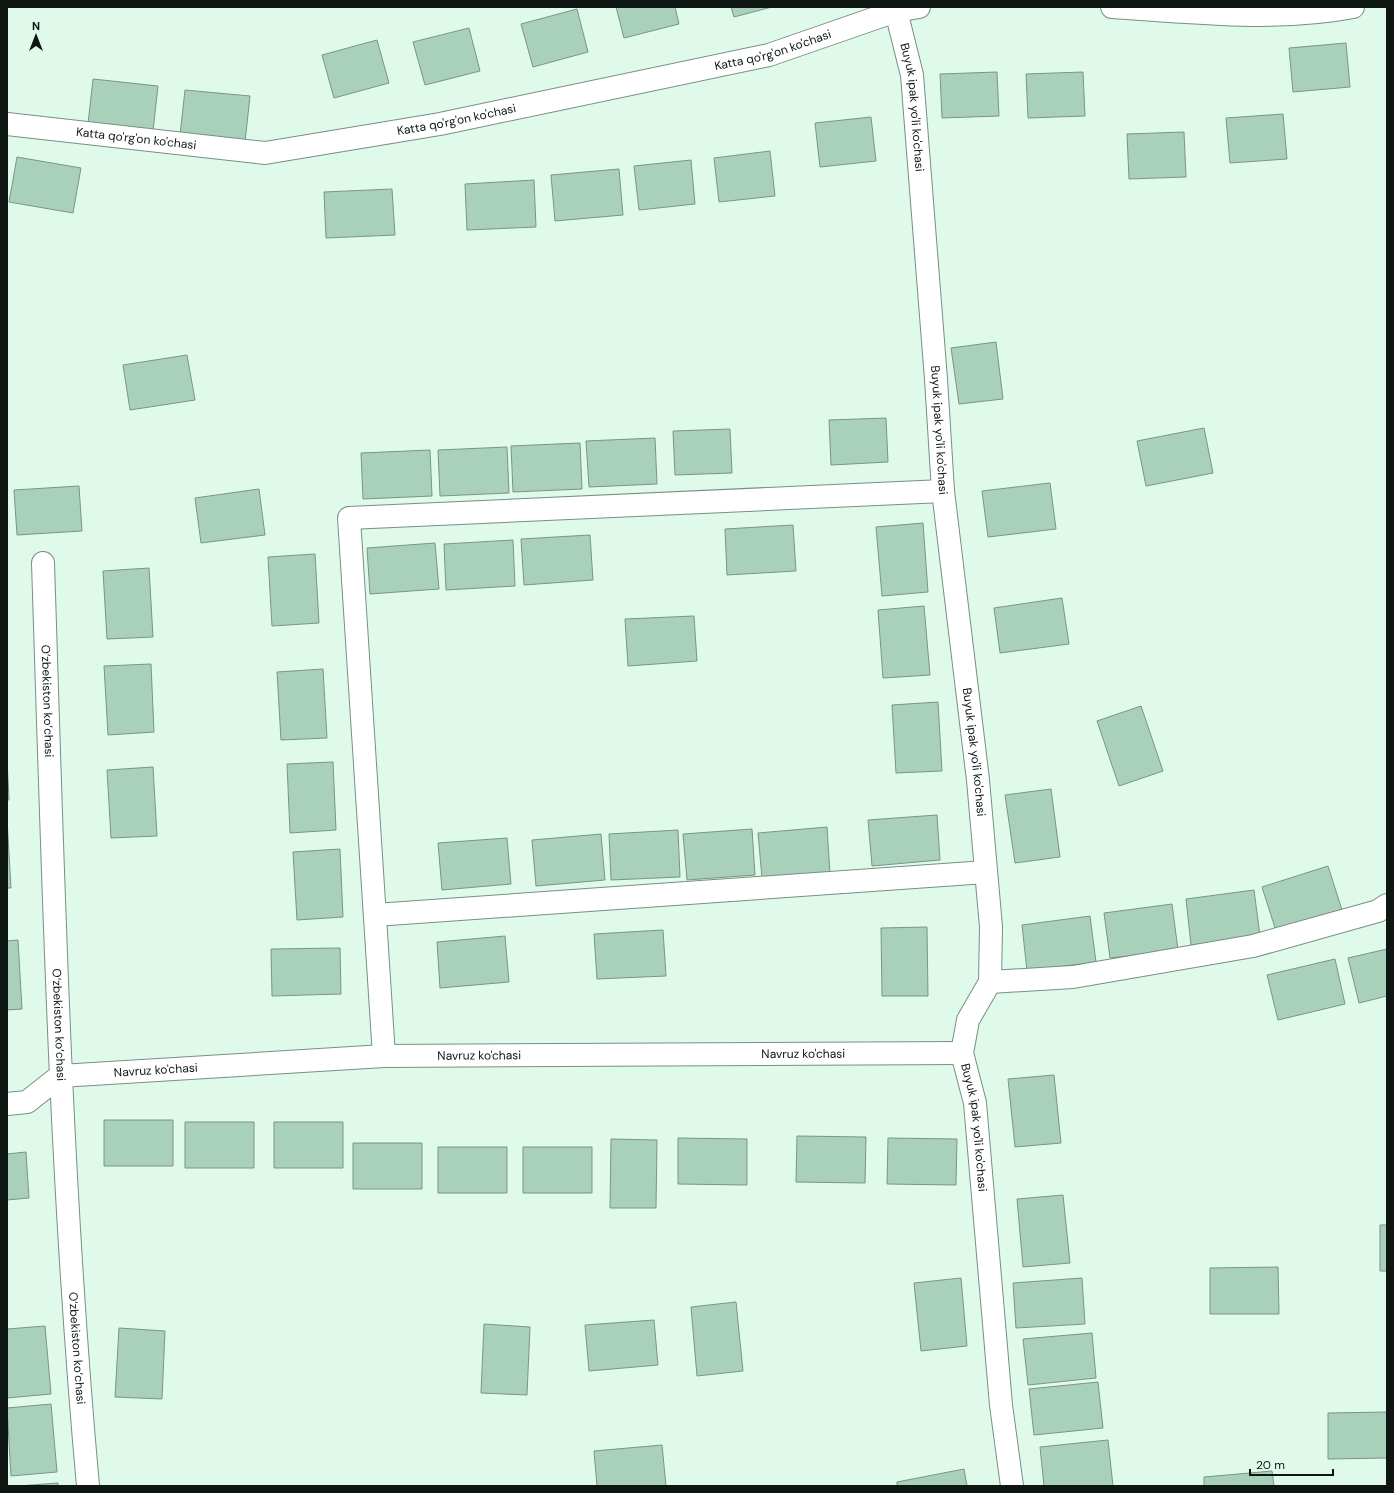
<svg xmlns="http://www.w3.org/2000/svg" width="1394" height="1493" font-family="'DM Sans',sans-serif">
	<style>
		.building { fill: #a9d0ba; stroke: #7c9486 }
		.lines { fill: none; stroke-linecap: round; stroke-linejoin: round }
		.street-casing { stroke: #779081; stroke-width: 24 }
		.street { stroke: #fff; stroke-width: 22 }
		.labels { text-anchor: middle; stroke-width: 3; stroke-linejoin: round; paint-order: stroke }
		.street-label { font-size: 12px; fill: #0d1611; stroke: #dffaea }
	</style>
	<rect width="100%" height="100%" fill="#dffaea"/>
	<path class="building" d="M 616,7 L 675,7 L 679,24 L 624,38 Z
		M 731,7 L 772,7 L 734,17 Z
		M 577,9 L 588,52 L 533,67 L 521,24 Z
		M 469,28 L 480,71 L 425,85 L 413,42 Z
		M 377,40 L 389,83 L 334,98 L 322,55 Z
		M 1346,43 L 1350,87 L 1293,92 L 1289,48 Z
		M 997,72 L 999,116 L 942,118 L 940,74 Z
		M 1083,72 L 1085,116 L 1028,118 L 1026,74 Z
		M 93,79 L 158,86 L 153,131 L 88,124 Z
		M 185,90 L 250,96 L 245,142 L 180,135 Z
		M 1283,114 L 1287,159 L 1230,163 L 1226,118 Z
		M 871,117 L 876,161 L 820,167 L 815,123 Z
		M 1184,132 L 1186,177 L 1129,179 L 1127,134 Z
		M 770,151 L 775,196 L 719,202 L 714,158 Z
		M 17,157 L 81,168 L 73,213 L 9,202 Z
		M 691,160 L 695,204 L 639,210 L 634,166 Z
		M 619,169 L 623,215 L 555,221 L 551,175 Z
		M 534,180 L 536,227 L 467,230 L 465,184 Z
		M 392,189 L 395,235 L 326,238 L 324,192 Z
		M 996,342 L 1003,399 L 959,404 L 951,348 Z
		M 187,355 L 195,400 L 130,410 L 123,365 Z
		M 886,418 L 888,462 L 831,465 L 829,420 Z
		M 1204,428 L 1213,473 L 1146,486 L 1137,441 Z
		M 730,429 L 732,473 L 675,475 L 673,431 Z
		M 655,438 L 657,484 L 589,487 L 586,441 Z
		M 580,443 L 582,489 L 513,492 L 511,446 Z
		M 507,447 L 509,493 L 440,496 L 438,450 Z
		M 430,450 L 432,496 L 363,499 L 361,453 Z
		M 1050,483 L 1056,529 L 988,537 L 982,491 Z
		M 79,486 L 82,531 L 17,535 L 14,490 Z
		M 259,489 L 265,535 L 201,543 L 195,498 Z
		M 923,523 L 928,592 L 882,596 L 876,527 Z
		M 793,525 L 796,571 L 727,575 L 725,529 Z
		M 590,535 L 593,580 L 524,585 L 521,539 Z
		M 513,540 L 515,586 L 446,590 L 444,544 Z
		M 435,543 L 439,589 L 370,594 L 367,548 Z
		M 315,554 L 319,623 L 272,626 L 268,557 Z
		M 149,568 L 153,637 L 107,639 L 103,571 Z
		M 1062,598 L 1069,644 L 1000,653 L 994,608 Z
		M 924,606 L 930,675 L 883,678 L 878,610 Z
		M 694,616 L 697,661 L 628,666 L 625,619 Z
		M 151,664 L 154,732 L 108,735 L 104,666 Z
		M 323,669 L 327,738 L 281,740 L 277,672 Z
		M 938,702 L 942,771 L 896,773 L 892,705 Z
		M 1141,706 L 1163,771 L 1119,786 L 1097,721 Z
		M 7,759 L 9,800 L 7,800 Z
		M 333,762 L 336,830 L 290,833 L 287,764 Z
		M 153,767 L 157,836 L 111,838 L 107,770 Z
		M 1051,789 L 1060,857 L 1015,863 L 1005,795 Z
		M 937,815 L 940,860 L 872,866 L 868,820 Z
		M 7,819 L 11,888 L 7,888 Z
		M 827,827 L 830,873 L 762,878 L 758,833 Z
		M 752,829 L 755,875 L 687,880 L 683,834 Z
		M 678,830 L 680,877 L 611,880 L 609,834 Z
		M 601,834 L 605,880 L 536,886 L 532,840 Z
		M 507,838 L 511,884 L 442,890 L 438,843 Z
		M 340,849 L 343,917 L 297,920 L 293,852 Z
		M 1328,866 L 1342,910 L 1276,931 L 1262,887 Z
		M 1254,890 L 1260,936 L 1191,945 L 1186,899 Z
		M 1172,904 L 1178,950 L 1110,958 L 1104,913 Z
		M 1090,916 L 1096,962 L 1027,971 L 1022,925 Z
		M 927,927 L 928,996 L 882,996 L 881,928 Z
		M 663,930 L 666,976 L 597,979 L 594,934 Z
		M 505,936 L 509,982 L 440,988 L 437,942 Z
		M 18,940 L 22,1009 L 7,1010 L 7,941 Z
		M 340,948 L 341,994 L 272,996 L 271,949 Z
		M 1387,949 L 1387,996 L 1359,1003 L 1348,958 Z
		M 1335,959 L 1345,1004 L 1278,1020 L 1267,975 Z
		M 1054,1075 L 1061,1143 L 1015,1147 L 1008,1079 Z
		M 104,1120 L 173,1120 L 173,1166 L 104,1166 Z
		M 185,1122 L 254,1122 L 254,1168 L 185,1168 Z
		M 274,1122 L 343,1122 L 343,1168 L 274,1168 Z
		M 797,1136 L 866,1137 L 865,1183 L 796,1182 Z
		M 678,1138 L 747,1139 L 747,1185 L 678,1184 Z
		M 888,1138 L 957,1139 L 956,1185 L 887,1184 Z
		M 611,1139 L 657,1140 L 656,1208 L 610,1208 Z
		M 353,1143 L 422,1143 L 422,1189 L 353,1189 Z
		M 438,1147 L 507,1147 L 507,1193 L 438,1193 Z
		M 523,1147 L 592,1147 L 592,1193 L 523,1193 Z
		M 26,1152 L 29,1198 L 7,1200 L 7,1154 Z
		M 1063,1195 L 1070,1263 L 1023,1267 L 1017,1199 Z
		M 1380,1225 L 1387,1225 L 1387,1271 L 1380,1271 Z
		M 1278,1267 L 1279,1314 L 1210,1314 L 1210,1268 Z
		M 961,1278 L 967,1346 L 921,1351 L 914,1283 Z
		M 1082,1278 L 1085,1324 L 1016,1328 L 1013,1283 Z
		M 736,1302 L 743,1371 L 697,1376 L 691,1307 Z
		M 654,1320 L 658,1365 L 589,1371 L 585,1325 Z
		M 484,1324 L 530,1327 L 527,1395 L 481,1393 Z
		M 45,1326 L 51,1394 L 7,1398 L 7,1329 Z
		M 119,1328 L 165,1331 L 162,1399 L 115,1397 Z
		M 1092,1333 L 1096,1378 L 1028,1385 L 1023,1339 Z
		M 1098,1382 L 1103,1428 L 1034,1435 L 1029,1389 Z
		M 51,1404 L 57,1472 L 11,1476 L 7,1408 Z
		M 1387,1412 L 1387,1458 L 1328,1459 L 1328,1413 Z
		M 1108,1440 L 1113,1486 L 1044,1486 L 1040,1447 Z
		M 662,1445 L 666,1486 L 597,1486 L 594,1451 Z
		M 964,1469 L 967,1486 L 897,1486 L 897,1482 Z
		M 1272,1471 L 1274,1486 L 1204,1486 L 1204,1477 Z
		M 58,1483 L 58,1486 L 19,1486 Z"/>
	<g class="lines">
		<g class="street-casing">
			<g id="street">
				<path d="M 1112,7 C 1190,12 1276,22 1353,7"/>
				<path id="s1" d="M 896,11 L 912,75 L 936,379 L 943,491 L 978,780 L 991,927 L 990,982 L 968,1020 L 962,1053 L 975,1103 L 1001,1405 L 1012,1486"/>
				<path id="s2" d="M 7,124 L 265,153 L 440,124 L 769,55 L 896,11 L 919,7"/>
				<path id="s3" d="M 43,563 C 53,871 60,1179 88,1486"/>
				<path d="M 375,915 L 986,872"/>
				<path d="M 990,982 L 1073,977 L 1253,946 L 1378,911 L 1387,905"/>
				<path d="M 384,1056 L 349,518 L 943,491"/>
				<path id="s4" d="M 7,1104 L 27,1102 L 60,1076 L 384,1056 L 962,1053"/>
			</g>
		</g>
		<use href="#street" class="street"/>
	</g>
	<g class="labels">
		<g class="street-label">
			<text dy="4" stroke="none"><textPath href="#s2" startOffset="778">Katta qo'rg'on ko'chasi</textPath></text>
			<text dy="4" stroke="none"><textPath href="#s1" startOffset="98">Buyuk ipak yo'li ko'chasi</textPath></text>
			<text dy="4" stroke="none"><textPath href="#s2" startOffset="454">Katta qo'rg'on ko'chasi</textPath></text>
			<text dy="4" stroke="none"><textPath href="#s2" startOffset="130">Katta qo'rg'on ko'chasi</textPath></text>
			<text dy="4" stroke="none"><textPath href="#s1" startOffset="422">Buyuk ipak yo'li ko'chasi</textPath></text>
			<text dy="4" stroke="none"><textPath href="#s3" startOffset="138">O‘zbekiston ko‘chasi</textPath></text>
			<text dy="4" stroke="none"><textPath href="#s1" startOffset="746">Buyuk ipak yo'li ko'chasi</textPath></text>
			<text dy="4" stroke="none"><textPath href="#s3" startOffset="462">O‘zbekiston ko‘chasi</textPath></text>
			<text dy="4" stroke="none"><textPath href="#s4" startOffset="806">Navruz ko'chasi</textPath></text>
			<text dy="4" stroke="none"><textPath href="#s4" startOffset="482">Navruz ko'chasi</textPath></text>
			<text dy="4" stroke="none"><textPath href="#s4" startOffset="158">Navruz ko'chasi</textPath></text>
			<text dy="4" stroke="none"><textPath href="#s1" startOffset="1130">Buyuk ipak yo'li ko'chasi</textPath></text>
			<text dy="4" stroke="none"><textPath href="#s3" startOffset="786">O‘zbekiston ko‘chasi</textPath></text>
		</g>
	</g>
	<rect width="1394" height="1493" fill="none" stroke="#0d1611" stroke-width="16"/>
	<g transform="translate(36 36)" stroke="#dffaea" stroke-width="3" paint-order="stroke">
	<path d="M0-3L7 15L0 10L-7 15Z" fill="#0d1611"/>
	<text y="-6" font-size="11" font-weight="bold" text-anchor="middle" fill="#0d1611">N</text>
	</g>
	<path d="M1250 1469v6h83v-6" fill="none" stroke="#0d1611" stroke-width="2"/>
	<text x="1256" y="1469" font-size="12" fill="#0d1611" stroke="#dffaea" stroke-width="3" paint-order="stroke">20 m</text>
</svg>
